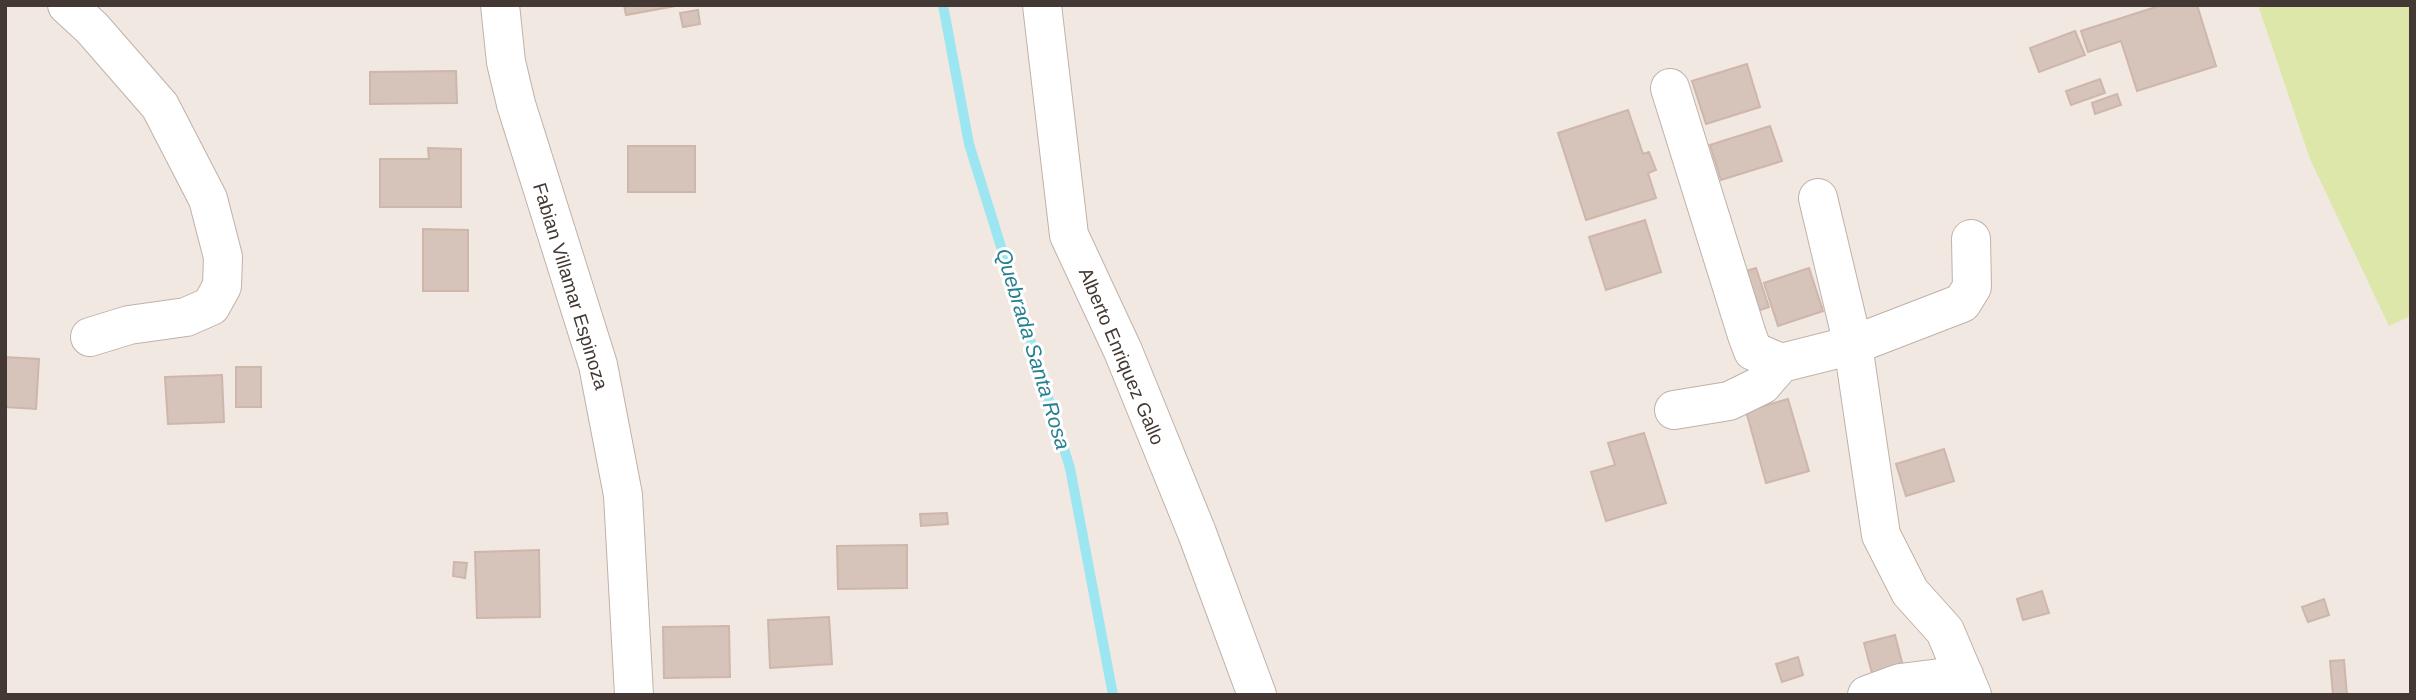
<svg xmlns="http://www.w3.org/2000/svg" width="2416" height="700" font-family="Helvetica,sans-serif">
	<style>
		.green { fill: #dde7a9 }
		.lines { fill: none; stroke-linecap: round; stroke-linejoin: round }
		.stream { stroke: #9ce6f1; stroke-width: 10 }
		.building { fill: #d6c3ba; stroke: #ceb6ab; stroke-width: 2 }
		.minor-casing { stroke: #c0b1a8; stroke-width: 40 }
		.minor { stroke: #fff; stroke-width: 38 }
		.labels { text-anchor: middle; stroke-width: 6; stroke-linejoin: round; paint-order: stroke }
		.street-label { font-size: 19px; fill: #433833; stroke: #fff }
		.water-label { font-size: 21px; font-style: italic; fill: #26808f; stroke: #fff }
	</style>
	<rect width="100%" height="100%" fill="#f1e8e2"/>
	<path class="green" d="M 2258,5 L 2411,5 L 2411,316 L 2389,326 L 2310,159 Z"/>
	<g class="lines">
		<path class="stream" d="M 943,5 L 969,144 L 1070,468 L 1113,695"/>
	</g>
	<path class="building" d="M 624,5 L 681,5 L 626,15 Z
		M 2162,5 L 2197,5 L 2216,66 L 2137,91 L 2121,41 L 2088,52 L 2081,31 Z
		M 698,10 L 700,24 L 683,27 L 680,13 Z
		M 2075,31 L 2085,55 L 2039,72 L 2030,48 Z
		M 1747,64 L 1760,107 L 1706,124 L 1692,81 Z
		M 456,71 L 457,103 L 370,104 L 370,72 Z
		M 2100,79 L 2105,93 L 2071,105 L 2066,91 Z
		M 2117,94 L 2121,105 L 2095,114 L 2092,103 Z
		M 1628,110 L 1643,154 L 1649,152 L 1656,170 L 1648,173 L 1656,198 L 1586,220 L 1558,133 Z
		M 1770,126 L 1782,161 L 1721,180 L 1710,145 Z
		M 628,146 L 695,146 L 695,192 L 628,192 Z
		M 428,148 L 461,149 L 461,207 L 380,207 L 380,159 L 429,159 Z
		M 1645,220 L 1661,272 L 1606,290 L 1589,237 Z
		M 423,229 L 468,230 L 468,291 L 423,291 Z
		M 1756,268 L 1769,307 L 1751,313 L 1739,273 Z
		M 1809,268 L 1823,311 L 1778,326 L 1764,283 Z
		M 5,357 L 39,359 L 36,409 L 5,407 Z
		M 236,367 L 261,367 L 261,407 L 236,407 Z
		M 222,375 L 224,422 L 168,424 L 165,377 Z
		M 1788,399 L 1809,471 L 1766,483 L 1746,411 Z
		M 1644,433 L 1666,503 L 1606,521 L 1591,472 L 1615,465 L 1608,443 Z
		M 1944,449 L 1954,481 L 1906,496 L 1896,464 Z
		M 947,513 L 948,524 L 921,526 L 920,514 Z
		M 907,545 L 907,588 L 838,589 L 837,546 Z
		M 539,550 L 540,617 L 477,618 L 475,552 Z
		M 454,562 L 467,563 L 465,578 L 453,576 Z
		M 2042,591 L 2049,613 L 2023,620 L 2017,599 Z
		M 2324,599 L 2329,615 L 2308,622 L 2302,607 Z
		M 829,617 L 832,664 L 770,668 L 768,620 Z
		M 729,626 L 730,677 L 664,678 L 663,627 Z
		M 1895,635 L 1904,670 L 1873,677 L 1864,643 Z
		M 1798,657 L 1803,675 L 1782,682 L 1776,664 Z
		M 2344,660 L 2347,695 L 2333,695 L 2330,661 Z"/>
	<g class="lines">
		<g class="minor-casing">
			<path id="minor" d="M 67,5 L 92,28 L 160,106 L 208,199 L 223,257 L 222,286 L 211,306 L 186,317 L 129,325 L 90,337
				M 500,5 L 506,62 L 516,104 L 598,365 L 623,495 L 634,695
				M 1042,5 L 1069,235 L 1123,351 L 1197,533 L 1257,695
				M 1670,88 L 1747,335 L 1753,351 L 1781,363
				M 1818,198 L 1853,345 L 1881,535 L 1910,592 L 1945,631 L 1972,695
				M 1674,410 L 1729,401 L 1762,385 L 1781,363 L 1853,345 L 1962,303 L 1972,287 L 1971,239
				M 1867,695 L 1900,683 L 1964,675"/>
		</g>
		<use href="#minor" class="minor"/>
	</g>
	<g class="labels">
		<g class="street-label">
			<text transform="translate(571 286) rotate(73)" y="7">Fabian Villamar Espinoza</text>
			<text transform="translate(1122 356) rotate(67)" y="7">Alberto Enriquez Gallo</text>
		</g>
		<g class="water-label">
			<text transform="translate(1033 349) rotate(73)" y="7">Quebrada Santa Rosa</text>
		</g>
	</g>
	<rect width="2416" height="700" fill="none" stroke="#433833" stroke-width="14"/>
</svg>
